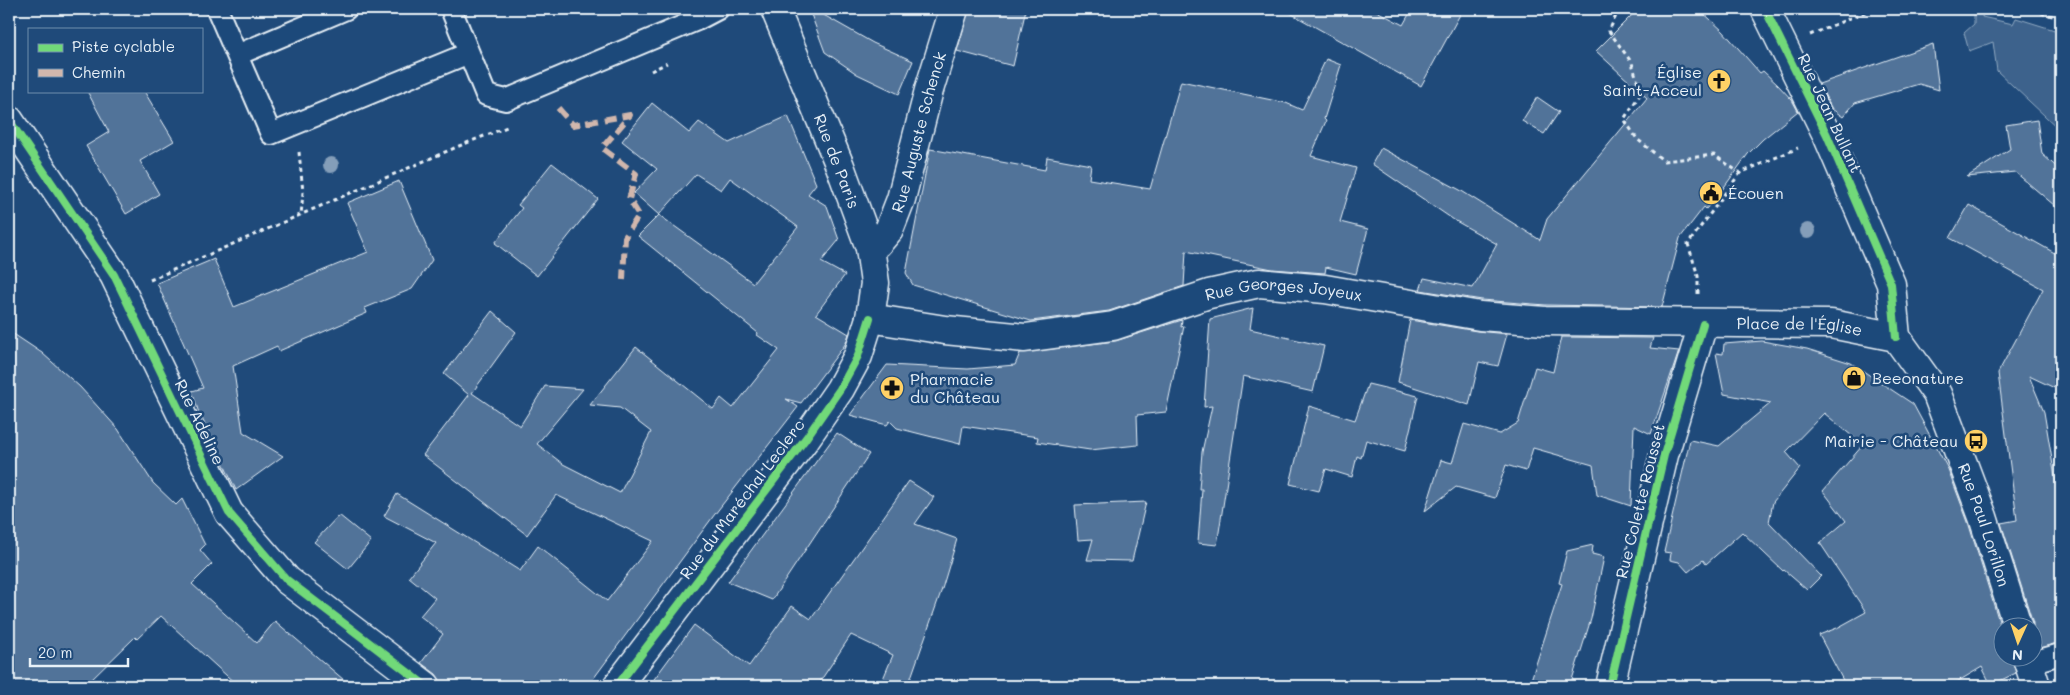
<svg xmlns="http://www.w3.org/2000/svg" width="2070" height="695" font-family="Mali,sans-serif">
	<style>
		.green { fill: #3c628c; stroke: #92aac2 }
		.building { fill: #517399; stroke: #e8f1f8; fill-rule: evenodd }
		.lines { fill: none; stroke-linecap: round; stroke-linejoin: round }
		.lane-casing { stroke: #e8f1f8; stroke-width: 24 }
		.street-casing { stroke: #e8f1f8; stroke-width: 31 }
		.secondary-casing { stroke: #e8f1f8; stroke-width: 31 }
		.path { stroke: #e8f1f8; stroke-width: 3; stroke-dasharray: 4 4; stroke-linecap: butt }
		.lane { stroke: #1f4a7a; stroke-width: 20 }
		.street { stroke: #1f4a7a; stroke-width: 28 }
		.secondary { stroke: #1f4a7a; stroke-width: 28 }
		.quiet { stroke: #d1b7ad; stroke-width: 6; stroke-dasharray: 12 6; stroke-linecap: butt }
		.cycleway-casing { stroke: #1f4a7a; stroke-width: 11 }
		.cycleway { stroke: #71d979; stroke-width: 8 }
		.tree { fill: #849eb9 }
		.labels { text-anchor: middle; stroke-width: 5; stroke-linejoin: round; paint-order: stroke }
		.poi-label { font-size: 16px; fill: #e8f1f8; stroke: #1f4a7a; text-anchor: start }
		.street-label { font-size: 16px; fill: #e8f1f8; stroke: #1f4a7a }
	</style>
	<rect width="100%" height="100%" fill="#1f4a7a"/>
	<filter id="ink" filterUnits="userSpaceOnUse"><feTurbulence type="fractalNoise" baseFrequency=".02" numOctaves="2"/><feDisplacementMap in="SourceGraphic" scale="10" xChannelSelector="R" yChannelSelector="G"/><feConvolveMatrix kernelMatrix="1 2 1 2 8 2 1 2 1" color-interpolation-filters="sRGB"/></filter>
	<g filter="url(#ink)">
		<path class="green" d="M 1974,9 L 1984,10 L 1982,17 L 2013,24 L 2016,18 L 2061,32 L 2061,131 L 1997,71 L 1993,42 L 1969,51 L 1964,33 L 1974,24 Z"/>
		<path class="building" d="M 809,9 L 813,9 L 873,43 L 913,61 L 899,94 L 857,74 L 825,52 Z
			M 969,9 L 1026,9 L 1013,66 L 957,51 Z
			M 1283,9 L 1373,9 L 1403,25 L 1412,9 L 1463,9 L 1421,86 Z
			M 1638,9 L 1699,9 L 1723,31 L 1760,73 L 1763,71 L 1778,85 L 1792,100 L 1798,111 L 1763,139 L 1748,154 L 1722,190 L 1706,209 L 1704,207 L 1680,238 L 1662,307 L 1546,305 L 1482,300 L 1420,290 L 1424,278 L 1473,288 L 1497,244 L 1454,220 L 1372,164 L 1381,148 L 1460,190 L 1540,240 L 1547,219 L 1647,98 L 1596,51 Z
			M 1933,44 L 1939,90 L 1919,84 L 1855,103 L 1843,117 L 1832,109 L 1819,84 Z
			M 1326,59 L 1341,65 L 1324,119 L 1326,121 L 1311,156 L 1356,168 L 1340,222 L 1368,229 L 1356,274 L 1326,267 L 1325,273 L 1272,269 L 1186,251 L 1184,286 L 1109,311 L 1031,321 L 913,285 L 906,273 L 930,149 L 1045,170 L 1047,157 L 1091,165 L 1089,179 L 1150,189 L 1181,81 L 1286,103 L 1302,110 Z
			M 87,91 L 144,91 L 174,141 L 140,161 L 159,194 L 126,214 L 86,146 L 109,132 Z
			M 1537,97 L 1559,112 L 1544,134 L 1522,121 Z
			M 652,103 L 689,133 L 699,122 L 729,143 L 788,116 L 816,184 L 808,194 L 827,206 L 839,240 L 821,262 L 845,275 L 816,314 L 849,334 L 846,343 L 801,403 L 786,399 L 798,407 L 715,514 L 588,686 L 441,686 L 440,680 L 436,674 L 421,663 L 443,634 L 420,616 L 435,598 L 409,577 L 436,543 L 384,516 L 397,494 L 520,571 L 538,546 L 607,601 L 653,541 L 556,495 L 527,535 L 423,455 L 469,395 L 444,374 L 492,311 L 516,332 L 472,393 L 520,426 L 545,386 L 583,389 L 537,444 L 563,464 L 620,493 L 651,432 L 620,408 L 590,405 L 636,347 L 713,409 L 721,398 L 733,408 L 779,350 L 757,335 L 758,333 L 638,236 L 659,215 L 634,193 L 657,169 L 622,141 ZM 696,174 L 721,190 L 730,178 L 798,227 L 753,283 L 659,215 Z
			M 2037,120 L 2042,154 L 2061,171 L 2061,211 L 2015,172 L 1967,177 L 2010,149 L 2006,125 Z
			M 552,163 L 598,199 L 537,276 L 495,243 L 522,208 L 518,205 Z
			M 399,181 L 432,260 L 412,289 L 365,308 L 367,313 L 279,351 L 277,346 L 233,366 L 243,432 L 283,456 L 236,490 L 198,410 L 192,391 L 203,388 L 157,283 L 214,259 L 234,307 L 368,252 L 347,203 Z
			M 1969,205 L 2060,256 L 2061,255 L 2061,391 L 2029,376 L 2044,412 L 2061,513 L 2061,642 L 2039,648 L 2032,644 L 2033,623 L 2001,523 L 2017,520 L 1998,373 L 2043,289 L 1950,238 Z
			M 1253,308 L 1250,329 L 1324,346 L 1313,392 L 1243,376 L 1217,545 L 1198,543 L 1202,489 L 1199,489 L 1202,452 L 1212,406 L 1204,407 L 1210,319 Z
			M 1182,320 L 1181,327 L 1184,326 L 1166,412 L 1137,415 L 1138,445 L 1090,450 L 1037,442 L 1038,437 L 963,426 L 960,444 L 897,428 L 890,421 L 887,425 L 850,415 L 887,365 L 968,369 L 1015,365 L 1020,353 L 1115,341 Z
			M 1410,320 L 1477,331 L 1507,334 L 1498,366 L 1479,362 L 1469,405 L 1398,382 Z
			M 9,331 L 42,353 L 80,387 L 118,429 L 153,483 L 176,505 L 182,499 L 205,545 L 200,550 L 212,564 L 192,584 L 257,643 L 275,621 L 351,686 L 238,686 L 161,616 L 137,639 L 135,637 L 85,686 L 9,686 Z
			M 1561,337 L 1653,338 L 1650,348 L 1679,351 L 1651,434 L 1634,426 L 1631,506 L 1597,495 L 1593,465 L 1533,448 L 1526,471 L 1506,465 L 1495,498 L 1456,487 L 1425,511 L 1441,460 L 1452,463 L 1464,424 L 1500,434 L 1518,423 L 1535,367 L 1553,372 Z
			M 1762,341 L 1807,349 L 1851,363 L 1913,404 L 1948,469 L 1968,522 L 2002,631 L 2002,658 L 2012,658 L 2016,673 L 1991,685 L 1982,667 L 1950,686 L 1846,686 L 1819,635 L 1837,628 L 1866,612 L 1820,543 L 1846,521 L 1823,491 L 1863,445 L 1824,413 L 1786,452 L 1800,468 L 1773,502 L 1769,522 L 1821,576 L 1807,590 L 1784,570 L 1783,571 L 1742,532 L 1706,564 L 1703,560 L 1688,572 L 1679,562 L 1670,560 L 1671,553 L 1664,552 L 1690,440 L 1719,446 L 1771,403 L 1724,394 L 1716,353 L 1723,354 L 1724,344 Z
			M 1368,384 L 1418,396 L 1405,451 L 1366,440 L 1361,458 L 1357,456 L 1352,477 L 1326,469 L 1319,491 L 1290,484 L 1309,406 L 1355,420 Z
			M 837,433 L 869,454 L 772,600 L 728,582 Z
			M 909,481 L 934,497 L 915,524 L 957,539 L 942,589 L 908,686 L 880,686 L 893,655 L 851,635 L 817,686 L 649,686 L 694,625 L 749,666 L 792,606 L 811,619 Z
			M 1146,502 L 1132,561 L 1087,560 L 1093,539 L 1078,540 L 1075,505 Z
			M 339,515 L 371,541 L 348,569 L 314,542 Z
			M 1593,545 L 1592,554 L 1604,557 L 1591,619 L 1570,686 L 1529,686 L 1562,584 L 1559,583 L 1567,551 Z"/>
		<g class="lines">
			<g class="lane-casing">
				<path id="lane" d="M 217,9 L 271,134 L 469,53
					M 451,9 L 486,95 L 506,100 L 697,20 L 718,9
					M 237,55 L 346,9
					M 2029,663 L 2061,654"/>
			</g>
			<g class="street-casing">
				<g id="street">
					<path d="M 1765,9 L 1827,135 L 1891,284 L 1896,337"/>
					<path d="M 9,120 L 114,275 L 229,513 L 287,580 L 426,686"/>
					<path id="s1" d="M 870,248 L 878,243 L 889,230 L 901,199 L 929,90 L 954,9"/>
					<path d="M 1610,686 L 1664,455 L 1703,324"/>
				</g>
			</g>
			<g class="secondary-casing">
				<g id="secondary">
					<path id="s2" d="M 870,318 L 945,330 L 1025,338 L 1113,326 L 1209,294 L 1259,283 L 1325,289 L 1480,316 L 1545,321 L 1831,324 L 1896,337 L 1937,394 L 1983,517 L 2018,628"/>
					<path d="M 2027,658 L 2036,686"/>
					<path d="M 617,686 L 806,438 L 840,389 L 858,356 L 870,318 L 875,283 L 870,248 L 840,166 L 775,9"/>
				</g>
			</g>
			<path class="path" d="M 1619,9 L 1609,31 L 1632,63 L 1641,93 L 1624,119 L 1637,139 L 1664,161 L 1714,155 L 1740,173 L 1798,148
				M 2034,9 L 2044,14 L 2061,18
				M 1810,35 L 1872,9
				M 651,71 L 667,63
				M 299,152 L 303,192 L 301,216
				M 150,280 L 459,146 L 507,127
				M 1698,294 L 1698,276 L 1688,244 L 1740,173"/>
			<use href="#lane" class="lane"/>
			<use href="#street" class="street"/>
			<use href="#secondary" class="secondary"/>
			<path class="quiet" d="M 558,108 L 573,125 L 630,115 L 602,148 L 636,174 L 629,199 L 639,215 L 625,237 L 623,280"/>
			<g class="cycleway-casing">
				<path id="cycleway" d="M 1765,9 L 1827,135 L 1891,284 L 1896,337
					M 9,120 L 114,275 L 229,513 L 287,580 L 426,686
					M 617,686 L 806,438 L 840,389 L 858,356 L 870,318
					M 1610,686 L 1664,455 L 1703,324"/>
			</g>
			<use href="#cycleway" class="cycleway"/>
		</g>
		<g class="tree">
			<circle cx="331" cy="165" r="8"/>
			<circle cx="1808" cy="231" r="8"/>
		</g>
	</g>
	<defs>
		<g id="church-disc" transform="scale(1.25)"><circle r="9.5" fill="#ffd166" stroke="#1f4a7a"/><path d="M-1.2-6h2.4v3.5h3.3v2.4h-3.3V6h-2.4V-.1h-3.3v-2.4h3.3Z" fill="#111"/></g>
		<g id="civic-disc" transform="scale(1.25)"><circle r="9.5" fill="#ffd166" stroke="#1f4a7a"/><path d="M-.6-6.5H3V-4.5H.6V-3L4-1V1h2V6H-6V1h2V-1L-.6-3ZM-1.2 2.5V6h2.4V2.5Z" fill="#111"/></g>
		<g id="shop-disc" transform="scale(1.25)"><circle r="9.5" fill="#ffd166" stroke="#1f4a7a"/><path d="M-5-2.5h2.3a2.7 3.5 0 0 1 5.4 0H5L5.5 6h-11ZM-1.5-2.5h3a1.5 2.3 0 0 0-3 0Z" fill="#111"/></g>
		<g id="pharmacy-disc" transform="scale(1.25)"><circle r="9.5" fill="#ffd166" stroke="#1f4a7a"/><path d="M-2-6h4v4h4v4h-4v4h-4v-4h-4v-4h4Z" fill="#111"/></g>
		<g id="bus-disc" transform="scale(1.25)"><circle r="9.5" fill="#ffd166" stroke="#1f4a7a"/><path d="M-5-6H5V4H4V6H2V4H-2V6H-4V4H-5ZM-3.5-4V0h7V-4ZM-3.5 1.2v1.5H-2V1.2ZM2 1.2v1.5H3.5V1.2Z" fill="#111"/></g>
	</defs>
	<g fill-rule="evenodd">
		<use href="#church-disc" x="1719" y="81"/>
		<use href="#civic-disc" x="1711" y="193"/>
		<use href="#shop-disc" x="1854" y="378"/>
		<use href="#pharmacy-disc" x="892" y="388"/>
		<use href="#bus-disc" x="1976" y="441"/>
	</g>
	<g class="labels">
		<g class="poi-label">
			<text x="1702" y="78" text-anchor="end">Église<tspan x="1702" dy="18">Saint-Acceul</tspan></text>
			<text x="1728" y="199">Écouen</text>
			<text x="1872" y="384">Beeonature</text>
			<text x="910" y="385">Pharmacie<tspan x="910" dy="18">du Château</tspan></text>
			<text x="1958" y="447" text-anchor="end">Mairie - Château</text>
		</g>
		<g class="street-label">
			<text transform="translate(1830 113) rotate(65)" y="6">Rue Jean Bullant</text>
			<text dy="6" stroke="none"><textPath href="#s1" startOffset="129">Rue Auguste Schenck</textPath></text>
			<text transform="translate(837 161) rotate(69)" y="6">Rue de Paris</text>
			<text dy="6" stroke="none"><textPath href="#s2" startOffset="422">Rue Georges Joyeux</textPath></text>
			<text dy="6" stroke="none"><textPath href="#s2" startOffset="941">Place de l'Église</textPath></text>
			<text transform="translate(200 422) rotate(64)" y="6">Rue Adeline</text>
			<text transform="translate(742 499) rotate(-53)" y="6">Rue du Maréchal Leclerc</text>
			<text transform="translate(1640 501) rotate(-76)" y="6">Rue Colette Rousset</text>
			<text dy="6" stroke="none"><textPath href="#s2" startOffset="1248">Rue Paul Lorillon</textPath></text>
		</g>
	</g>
	<rect width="2070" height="695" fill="none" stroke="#1f4a7a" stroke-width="30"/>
	<rect x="15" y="15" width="2040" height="665" fill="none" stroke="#e8f1f8" stroke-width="2" filter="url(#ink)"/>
	<rect x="28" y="28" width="175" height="65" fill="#1f4a7a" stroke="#6f8dac"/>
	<rect x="38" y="44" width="25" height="8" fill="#71d979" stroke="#6f8dac"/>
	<text x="72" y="52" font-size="15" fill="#e8f1f8">Piste cyclable</text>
	<rect x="38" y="69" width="25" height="8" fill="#d1b7ad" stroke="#6f8dac"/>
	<text x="72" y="78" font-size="15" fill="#e8f1f8">Chemin</text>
	<g transform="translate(2018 642) rotate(183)"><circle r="24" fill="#1f4a7a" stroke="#6f8dac"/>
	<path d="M0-4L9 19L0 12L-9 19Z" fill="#ffd166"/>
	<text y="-8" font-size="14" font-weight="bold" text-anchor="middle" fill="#e8f1f8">N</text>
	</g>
	<path d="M30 658v8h98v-8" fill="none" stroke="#e8f1f8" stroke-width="2.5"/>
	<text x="38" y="658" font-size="15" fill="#e8f1f8" stroke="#1f4a7a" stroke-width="4" paint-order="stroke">20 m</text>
</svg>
